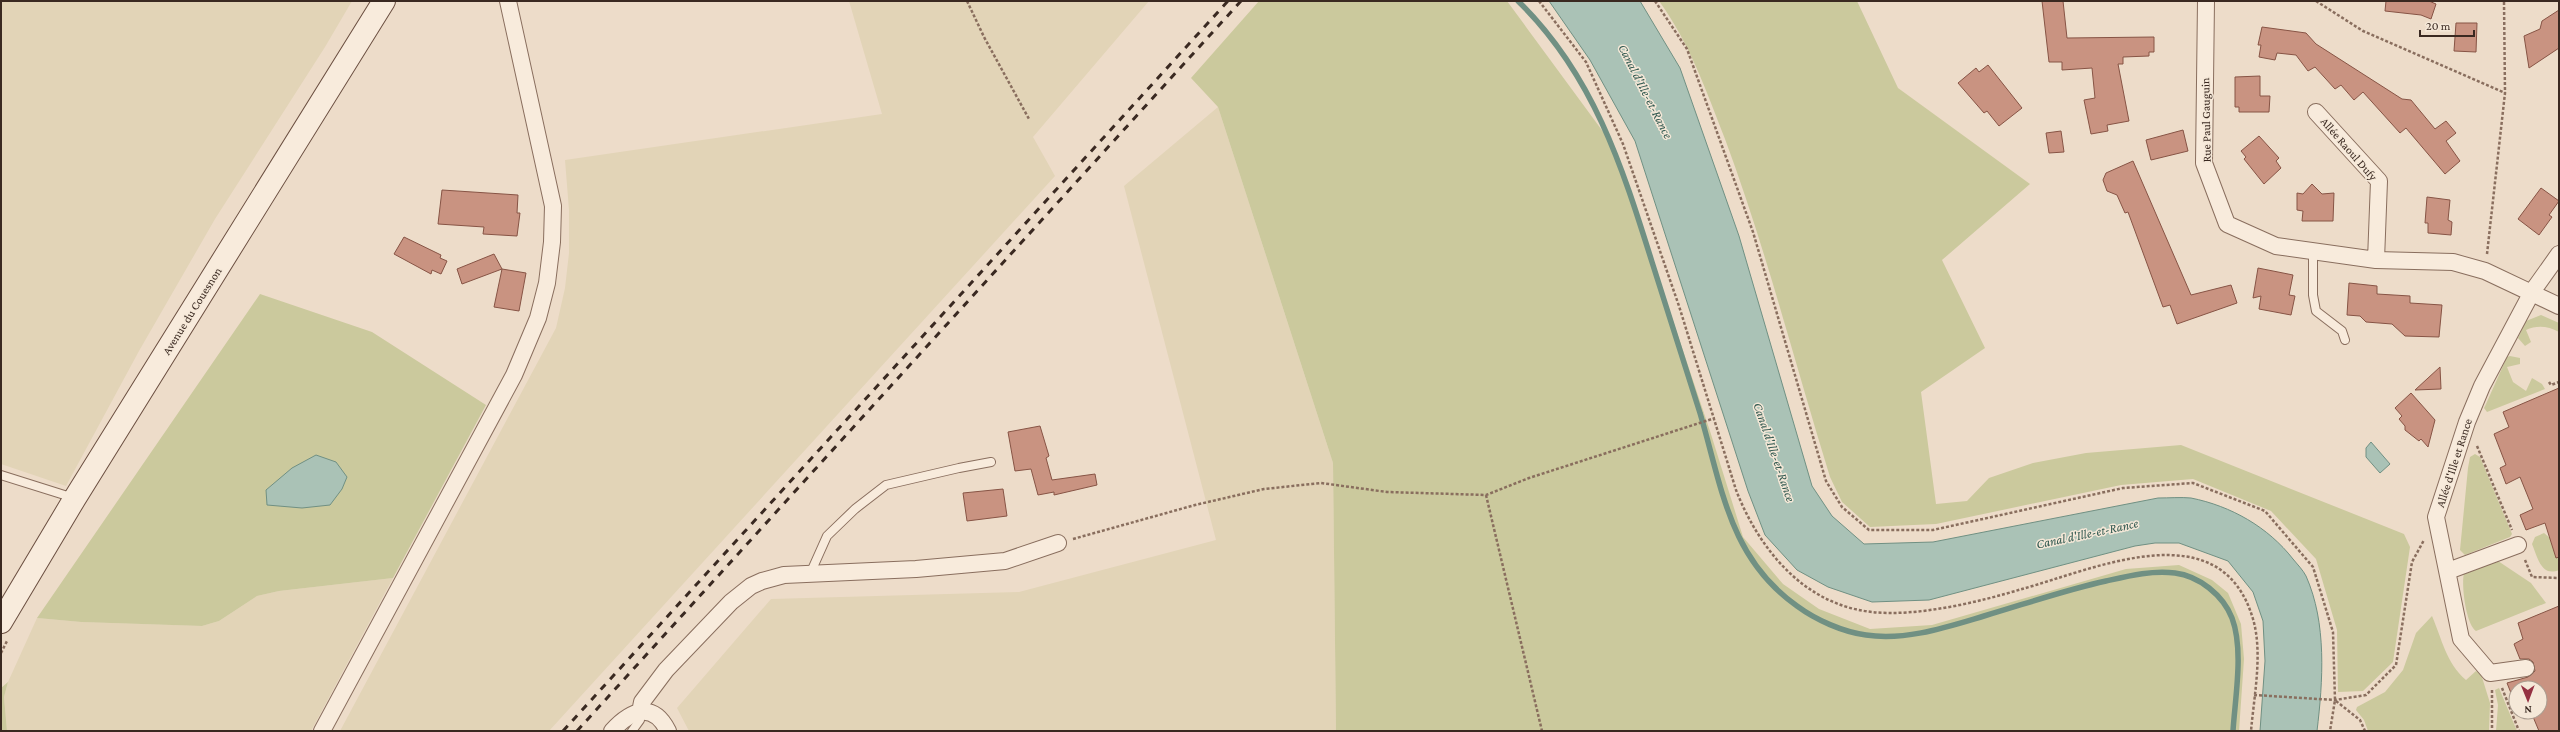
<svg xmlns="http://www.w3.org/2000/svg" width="2560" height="732" font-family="'Crimson Pro',serif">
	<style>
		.farmland { fill: #e2d4b7 }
		.green { fill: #cbc99d }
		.water { fill: #aac2b6; stroke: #709083 }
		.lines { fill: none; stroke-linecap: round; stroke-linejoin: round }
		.stream { stroke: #709083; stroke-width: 5.5 }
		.building { fill: #c99381; stroke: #875445 }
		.lane-casing { stroke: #896e5e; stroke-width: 10 }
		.street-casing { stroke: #896e5e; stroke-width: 18 }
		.secondary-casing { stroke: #6b4f41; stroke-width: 24 }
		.path { stroke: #896e5e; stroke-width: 2.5; stroke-dasharray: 3 2; stroke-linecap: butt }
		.lane { stroke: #f8ebdc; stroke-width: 8 }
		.street { stroke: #f8ebdc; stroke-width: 16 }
		.secondary { stroke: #f8ebdc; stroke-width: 22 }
		.rail { stroke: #3a2921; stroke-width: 3; stroke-dasharray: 7 7; stroke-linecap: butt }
		.labels { text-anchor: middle; stroke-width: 3; stroke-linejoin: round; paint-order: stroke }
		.street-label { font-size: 12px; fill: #3a2921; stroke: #f5e8d8 }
		.water-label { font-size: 13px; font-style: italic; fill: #315950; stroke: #f5e8d8 }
	</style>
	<rect width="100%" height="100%" fill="#eddcc9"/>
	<path class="farmland" d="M 1,1 L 352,1 L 325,47 L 215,219 L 139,351 L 66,486 L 1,464 Z
		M 849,1 L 1149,1 L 1033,137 L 1055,176 L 549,731 L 340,731 L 556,328 L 565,288 L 569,253 L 569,210 L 565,160 L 882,114 Z
		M 1218,107 L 1333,463 L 1336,731 L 689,731 L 677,708 L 771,599 L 1019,592 L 1216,540 L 1124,186 Z
		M 393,578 L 311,731 L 7,731 L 4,697 L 8,682 L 37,618 L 81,622 L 202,626 L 219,621 L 257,596 L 279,591 Z"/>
	<path class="green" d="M 1259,1 L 1507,1 L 1615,148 L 1710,431 L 1743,537 L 1783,584 L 1819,609 L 1870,629 L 1932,625 L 2126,569 L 2179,565 L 2212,580 L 2228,593 L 2241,624 L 2244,659 L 2239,731 L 1336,731 L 1333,463 L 1218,107 L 1191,78 Z
		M 1659,1 L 1857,1 L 1898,88 L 2030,184 L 1942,260 L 1985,348 L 1921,392 L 1936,504 L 1967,501 L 1989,478 L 2033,463 L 2086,453 L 2181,445 L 2404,534 L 2410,547 L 2393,662 L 2363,691 L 2338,692 L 2337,630 L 2316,559 L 2271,511 L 2193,479 L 2121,485 L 1936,524 L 1870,527 L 1842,502 L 1830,477 C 1795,364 1766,249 1725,139 C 1706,90 1690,44 1659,1 Z
		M 260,294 L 372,332 L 486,405 L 393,578 L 279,591 L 257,596 L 219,621 L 202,626 L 81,622 L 37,618 Z
		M 2541,315 L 2559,323 L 2559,332 C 2548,326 2537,325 2526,330 L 2531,342 L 2525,346 L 2518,338 L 2526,321 Z
		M 2510,356 L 2520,358 L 2520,364 L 2507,367 L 2513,382 L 2526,391 L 2532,378 L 2542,384 L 2545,389 L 2487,412 L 2484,408 L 2486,404 L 2507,357 Z
		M 2475,454 L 2480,457 L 2512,534 L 2510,537 L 2465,555 L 2460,550 L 2468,468 L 2470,457 Z
		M 2544,533 L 2550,538 L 2555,553 L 2559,552 L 2559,570 C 2541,577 2538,558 2532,544 L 2535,537 Z
		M 2495,559 L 2531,583 L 2546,603 L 2476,631 C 2466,624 2461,585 2464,573 Z
		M 2432,616 C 2442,639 2446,663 2466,680 L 2476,671 L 2481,674 L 2490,703 L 2489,731 L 2368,731 L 2364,720 L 2356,710 L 2357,707 L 2385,692 L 2403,670 L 2416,633 Z
		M 8,682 L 4,697 L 7,731 L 1,731 L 1,688 Z
		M 2499,688 L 2517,731 L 2496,731 L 2498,705 L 2495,690 Z"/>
	<path class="water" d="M 1549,1 L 1640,1 L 1680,68 L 1739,236 L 1812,486 L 1832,516 L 1864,544 L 1933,542 L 2158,498 C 2169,498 2181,497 2191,498 C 2231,506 2268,527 2293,559 C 2297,564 2303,570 2306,576 C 2327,623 2323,681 2317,731 L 2260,731 L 2265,661 L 2263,621 L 2253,592 L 2228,561 L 2179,543 L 2155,543 L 2135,546 L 1929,600 L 1872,602 L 1828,587 L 1797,570 L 1765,535 L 1748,491 L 1635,141 L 1590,60 Z
		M 2371,442 L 2390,464 L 2380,473 L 2366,457 L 2366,448 Z
		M 316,455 L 336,462 L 347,477 L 342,489 L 330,505 L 302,508 L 267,505 L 266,490 L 292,468 Z"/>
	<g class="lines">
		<path class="stream" d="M 1518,1 C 1593,74 1622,166 1652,262 C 1668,313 1684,363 1700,413 C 1722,487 1729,558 1797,606 C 1816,620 1843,632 1866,635 C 1906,641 1947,627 1984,616 C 2025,604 2065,590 2106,581 C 2128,576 2152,570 2175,573 C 2199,576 2223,595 2232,618 C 2244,650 2235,698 2233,731"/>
	</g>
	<path class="building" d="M 2042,1 L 2063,1 L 2067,38 L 2154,37 L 2154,52 L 2149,52 L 2149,56 L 2123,57 L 2123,64 L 2118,64 L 2129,121 L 2107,125 L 2108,131 L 2091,134 L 2084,100 L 2095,98 L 2092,68 L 2062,70 L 2062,62 L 2049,62 Z
		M 2386,1 L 2429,1 L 2436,4 L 2431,19 L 2421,15 L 2385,11 Z
		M 2559,10 L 2559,48 L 2529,68 L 2524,36 L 2540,29 L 2542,21 Z
		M 2456,23 L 2477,23 L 2476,52 L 2454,51 Z
		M 2262,27 L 2306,33 L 2316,44 L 2402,99 L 2411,100 L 2435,129 L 2446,121 L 2456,133 L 2446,141 L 2460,161 L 2445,174 L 2406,128 L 2400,133 L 2363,92 L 2354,100 L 2341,85 L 2335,89 L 2315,67 L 2308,71 L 2296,55 L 2277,53 L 2275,60 L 2259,57 L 2261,45 L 2258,45 Z
		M 1988,65 L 2022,108 L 1999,126 L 1987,111 L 1984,113 L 1958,83 L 1976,68 L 1979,72 Z
		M 2260,76 L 2260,96 L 2270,96 L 2269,112 L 2239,112 L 2239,107 L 2235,107 L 2235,77 Z
		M 2183,130 L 2188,151 L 2151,160 L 2146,140 Z
		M 2061,131 L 2064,152 L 2049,153 L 2046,133 Z
		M 2259,136 L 2279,158 L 2276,161 L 2281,168 L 2264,184 L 2244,159 L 2246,157 L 2241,151 Z
		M 2133,161 L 2191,295 L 2231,285 L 2237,303 L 2177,324 L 2170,305 L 2163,307 L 2128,212 L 2125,213 L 2117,195 L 2107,191 L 2103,180 L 2106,173 Z
		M 2312,184 L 2322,194 L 2334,193 L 2333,221 L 2302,221 L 2303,211 L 2297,210 L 2297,193 L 2303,194 Z
		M 2541,188 L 2559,201 L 2549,215 L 2552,217 L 2539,235 L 2518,219 Z
		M 442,190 L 518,195 L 517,213 L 520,213 L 517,236 L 483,234 L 484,227 L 438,224 Z
		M 2427,197 L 2450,200 L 2448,220 L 2452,222 L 2451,235 L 2428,233 L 2428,223 L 2425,223 Z
		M 404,237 L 441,255 L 440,258 L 447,261 L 441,274 L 432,270 L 431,274 L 394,254 Z
		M 494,254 L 502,269 L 462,284 L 457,269 Z
		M 2258,268 L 2293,275 L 2289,295 L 2295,296 L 2291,315 L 2259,309 L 2261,296 L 2253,298 Z
		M 502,269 L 526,273 L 519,311 L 494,307 Z
		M 2349,283 L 2377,286 L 2377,294 L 2410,296 L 2410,303 L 2442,305 L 2439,337 L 2405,336 L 2392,324 L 2366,322 L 2360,316 L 2347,315 Z
		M 2440,367 L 2441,389 L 2415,390 Z
		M 2559,388 L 2559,557 L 2556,558 L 2545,523 L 2526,530 L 2520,515 L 2533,509 L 2520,477 L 2506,484 L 2500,468 L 2506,465 L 2494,434 L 2509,427 L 2503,412 Z
		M 2411,393 L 2435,420 L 2428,447 L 2421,439 L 2419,441 L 2405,430 L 2405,426 L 2399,419 L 2402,416 L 2395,408 Z
		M 1040,426 L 1049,456 L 1046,458 L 1052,480 L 1095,474 L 1097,485 L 1054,495 L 1054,492 L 1038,495 L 1031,469 L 1015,471 L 1008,432 Z
		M 1003,489 L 1007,516 L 967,521 L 963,493 Z
		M 2559,606 L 2559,731 L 2539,731 L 2531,712 L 2540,712 L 2540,688 L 2516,688 L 2516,697 L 2513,698 L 2507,683 L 2528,677 L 2535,671 L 2533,662 L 2529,659 L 2520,659 L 2514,644 L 2523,639 L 2518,623 Z"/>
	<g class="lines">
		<g class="lane-casing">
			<path id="lane" d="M 2313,251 L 2313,295 L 2316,311 L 2342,331 L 2345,340
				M 1,475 L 74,498
				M 810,574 L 827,536 L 855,509 L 886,485 L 959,468 L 991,462
				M 632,731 L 640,720 L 640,712"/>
		</g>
		<g class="street-casing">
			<path id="street" d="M 2206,1 L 2204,163 L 2227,224 L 2276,246 L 2376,260 L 2453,262 L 2485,271 L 2559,306
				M 2316,112 L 2379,181 L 2376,260
				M 2448,571 L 2518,545
				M 2526,668 L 2490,673 L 2461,639 L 2436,517 L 2467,422 L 2482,386 L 2532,292 L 2559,254
				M 640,712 L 642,702 L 666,670 L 731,602 L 751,586 L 762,581 L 784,575 L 916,569 L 1005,561 L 1058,543
				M 322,731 L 514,375 L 538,318 L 547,283 L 552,242 L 553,206 L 508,1
				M 612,731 C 631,710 653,701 668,731"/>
		</g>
		<g class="secondary-casing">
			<path id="secondary" d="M 1,622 L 75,498 L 384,1"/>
		</g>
		<path class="path" d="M 967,1 L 984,37 L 1029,119
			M 1539,1 L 1586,62 L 1623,144 L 1679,306 L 1736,490 C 1759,549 1804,605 1872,612 C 1917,617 1979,602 2022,589 C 2095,569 2221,510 2253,619 C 2263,653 2254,696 2251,731
			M 1655,1 L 1687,49 L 1753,232 L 1826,481 L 1842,507 L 1869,530 L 1933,530 L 2123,488 L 2193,483 L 2265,511 L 2313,567 L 2333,632 L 2335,700 L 2330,731
			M 2316,1 L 2363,31 L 2505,93
			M 2487,254 L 2505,93 L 2504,1
			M 2549,382 L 2551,385 L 2559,382
			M 2477,446 L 2512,530
			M 1486,495 L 1542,731
			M 1073,539 L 1195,505 L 1264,489 L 1321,483 L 1387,492 L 1486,495 L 1529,478 L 1715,418
			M 2525,560 L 2532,577 L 2559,578
			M 1,653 L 7,641
			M 2502,688 L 2519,731
			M 2492,690 L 2492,731
			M 2254,695 L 2335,700 L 2366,695 L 2396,665 L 2412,562 L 2424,540
			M 2336,701 L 2360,720 L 2365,731"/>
		<use href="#lane" class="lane"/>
		<use href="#street" class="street"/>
		<use href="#secondary" class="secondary"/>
		<path class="rail" d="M 563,731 L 1228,1
			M 577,731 L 1241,1"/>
	</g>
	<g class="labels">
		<g class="street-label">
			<text transform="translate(2206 120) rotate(-91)" y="4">Rue Paul Gauguin</text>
			<text transform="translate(2349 149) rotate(49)" y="4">Allée Raoul Dufy</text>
			<text transform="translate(192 311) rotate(-58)" y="4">Avenue du Couesnon</text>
			<text transform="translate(2454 463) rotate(-72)" y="4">Allée d'Ille et Rance</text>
		</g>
		<g class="water-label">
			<text transform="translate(1646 91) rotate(63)" y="5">Canal d'Ille-et-Rance</text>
			<text transform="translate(1775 452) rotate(71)" y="5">Canal d'Ille-et-Rance</text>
			<text transform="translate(2087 533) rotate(-12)" y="5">Canal d'Ille-et-Rance</text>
		</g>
	</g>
	<rect width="2560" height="732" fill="none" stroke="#3a2921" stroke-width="4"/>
	<g transform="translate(2528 700) rotate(179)"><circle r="19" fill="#f5e8d8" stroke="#aa9c8f"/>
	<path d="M0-3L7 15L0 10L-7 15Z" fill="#953142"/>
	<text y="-6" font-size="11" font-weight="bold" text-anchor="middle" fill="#3a2921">N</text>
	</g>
	<path d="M2420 30v6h54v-6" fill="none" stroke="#3a2921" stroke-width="2"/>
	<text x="2426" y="30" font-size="12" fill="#3a2921" stroke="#f5e8d8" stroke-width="3" paint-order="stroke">20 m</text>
</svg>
